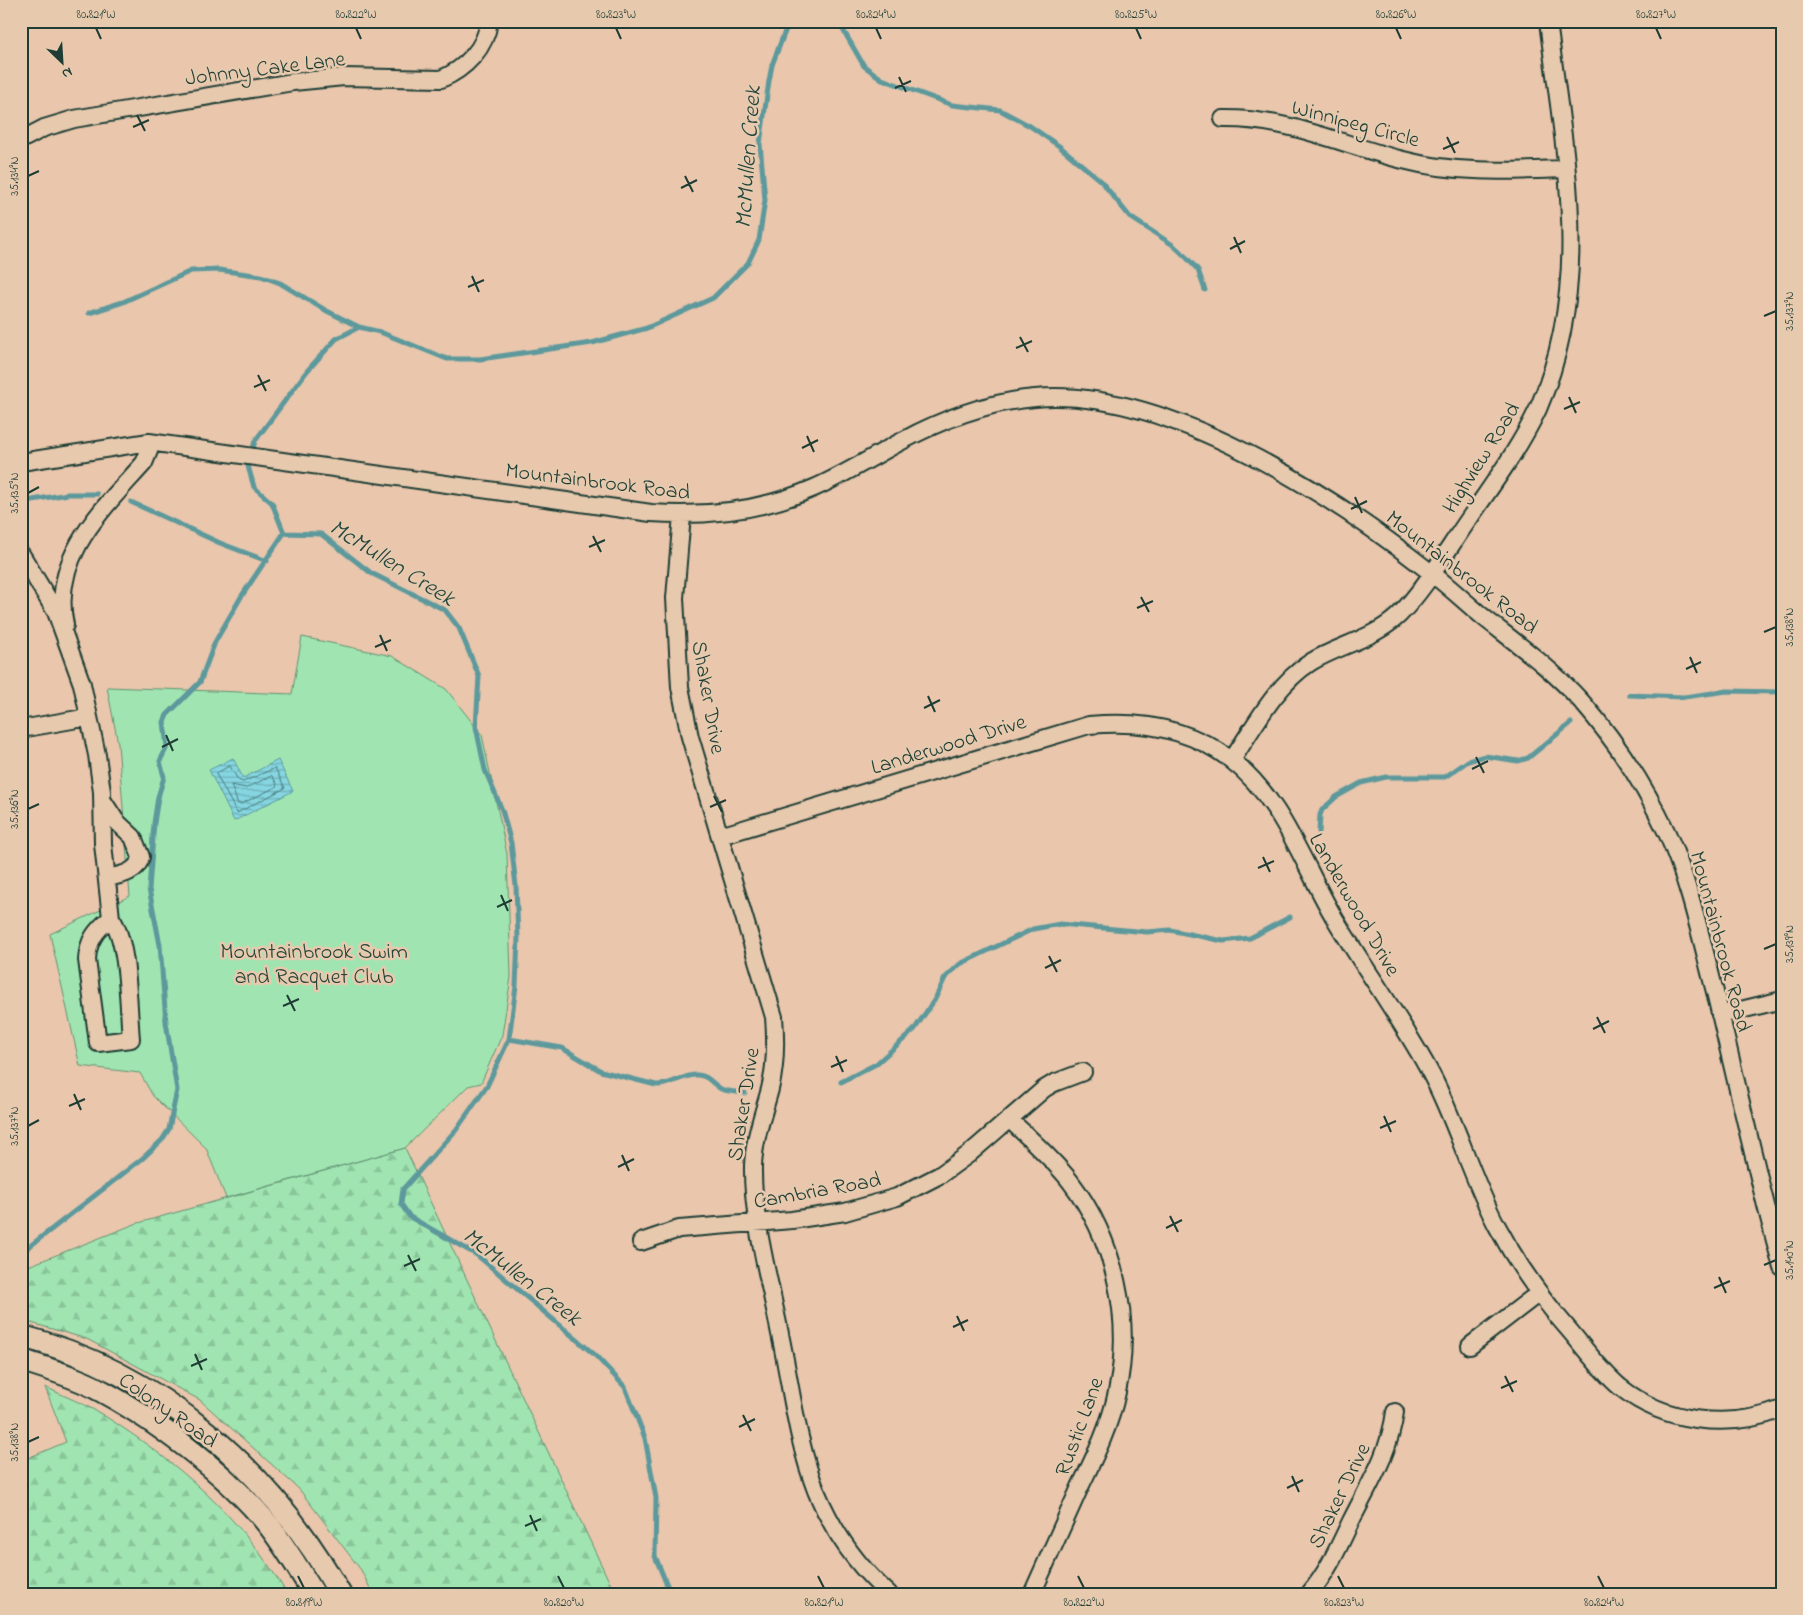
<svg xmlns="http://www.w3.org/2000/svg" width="1803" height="1615" font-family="'Indie Flower',sans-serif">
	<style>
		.forest { fill: url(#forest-firs); stroke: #609172 }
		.green { fill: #a0e5b1; stroke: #609172 }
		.water { fill: url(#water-rules); stroke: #5d999c }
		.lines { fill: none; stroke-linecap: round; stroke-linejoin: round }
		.shore { stroke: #487a7a; stroke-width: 1 }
		.stream { stroke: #5d999c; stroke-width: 5 }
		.minor-casing { stroke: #1f3d34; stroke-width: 20 }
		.major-casing { stroke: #1f3d34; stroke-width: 25 }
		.minor { stroke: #e7c9ae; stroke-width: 16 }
		.major { stroke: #e7c9ae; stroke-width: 21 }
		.ticks { fill: none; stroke: #1f3d34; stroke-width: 2 }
		.labels { text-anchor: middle; stroke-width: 5; stroke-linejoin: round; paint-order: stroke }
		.street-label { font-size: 22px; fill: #1f3d34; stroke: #e7c9ae }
		.park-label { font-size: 22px; fill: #25453a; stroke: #e7c9ae }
		.water-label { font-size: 24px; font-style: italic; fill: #24453d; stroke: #e7c9ae }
		.neatline { fill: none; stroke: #1f3d34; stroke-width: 2 }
		.ticks-label { font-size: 12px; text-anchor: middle; fill: #1f3d34 }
	</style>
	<defs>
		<pattern id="forest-firs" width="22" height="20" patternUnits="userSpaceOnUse" patternTransform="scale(1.25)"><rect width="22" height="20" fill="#a0e5b1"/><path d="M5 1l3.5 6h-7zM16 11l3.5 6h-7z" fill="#89c599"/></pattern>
		<pattern id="water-rules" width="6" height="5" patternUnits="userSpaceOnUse" patternTransform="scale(1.25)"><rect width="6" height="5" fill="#86d6e2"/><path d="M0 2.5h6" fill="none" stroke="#6dafb8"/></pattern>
	</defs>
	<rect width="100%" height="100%" fill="#e9c6ac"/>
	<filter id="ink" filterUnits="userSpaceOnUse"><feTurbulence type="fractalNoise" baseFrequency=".02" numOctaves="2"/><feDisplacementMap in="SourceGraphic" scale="10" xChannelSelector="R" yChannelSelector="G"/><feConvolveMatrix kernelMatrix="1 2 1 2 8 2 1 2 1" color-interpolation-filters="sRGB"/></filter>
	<g filter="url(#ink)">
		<path class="forest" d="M 405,1148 L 615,1594 L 373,1594 L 361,1570 L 299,1489 L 200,1400 L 87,1339 L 21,1320 L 21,1269 L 135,1224 Z
			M 45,1387 C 64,1396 85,1404 103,1415 C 178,1462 242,1518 287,1594 L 21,1594 L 21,1461 L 66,1442 Z"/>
		<path class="green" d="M 302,637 L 392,656 L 446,689 L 482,735 L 507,854 L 511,977 L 502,1035 L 481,1083 L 468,1086 L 405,1148 L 226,1198 L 206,1148 L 153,1096 L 140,1073 L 80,1066 L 50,934 L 130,896 L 118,743 L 107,687 L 292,694 Z"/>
		<path class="water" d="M 233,758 L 243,778 L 278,760 L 293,791 L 234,821 L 209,770 Z"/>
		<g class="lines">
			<path class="shore" d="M 230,766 L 238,780 L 243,782 L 275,768 L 285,788 L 237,813 L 216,774 Z
				M 272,776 L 277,784 L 276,787 L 241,804 L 238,804 L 231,785 L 246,788 Z"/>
			<path class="stream" d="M 838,21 L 864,66 L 882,79 L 952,105 L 1000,110 L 1030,126 L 1059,146 L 1101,181 L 1130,217 L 1173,245 L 1186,257 L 1198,270 L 1205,290
				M 89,313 L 123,302 L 191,271 L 219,270 L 261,276 L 280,283 L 325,310 L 359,327 L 380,332 L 447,359 L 480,359 L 592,343 L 647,328 L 713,298 L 748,263 L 759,240 L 765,200 L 760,144 L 769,81 L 772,65 L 789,21
				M 21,502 L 68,494 L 97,494
				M 131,502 L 220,543 L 267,561
				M 284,533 L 321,534 L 371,573 L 445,610 L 459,628 L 479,676 L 476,727 L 485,770 L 502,810 L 511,843 L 516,886 L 518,937 L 516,986 L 509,1039 L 487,1086 L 456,1130 L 403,1189 L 401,1204 L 410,1217 L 477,1255 L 595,1355 L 625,1387 L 645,1438 L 656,1498 L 655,1556 L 669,1590 L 673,1594
				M 284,533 L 272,503 L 254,487 L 248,466 L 255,441 L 307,371 L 336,339 L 359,327
				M 1629,695 L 1684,697 L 1727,691 L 1782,692
				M 1319,832 L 1320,815 L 1322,810 L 1336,797 L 1361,783 L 1386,777 L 1445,777 L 1468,761 L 1485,756 L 1518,761 L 1528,758 L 1571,723
				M 509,1039 L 562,1048 L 601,1071 L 656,1085 C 671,1086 683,1074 698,1075 C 709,1076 712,1084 721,1089 C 728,1092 738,1092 745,1093
				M 841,1082 L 876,1064 L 914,1030 L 935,999 L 945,978 L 960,964 L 1033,929 L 1060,924 L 1147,932 L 1170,930 L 1223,941 L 1250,938 L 1290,917
				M 21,1253 L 143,1158 L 162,1140 L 169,1129 L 177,1090 L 166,1022 L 160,945 L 149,889 L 154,823 L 158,797 L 164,777 L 160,761 L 167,747 L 164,722 L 167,715 L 200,682 L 215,642 L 241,597 L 284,533"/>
			<g class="minor-casing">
				<path id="minor" d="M 1223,119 C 1289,118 1342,145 1403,160 C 1456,174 1511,171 1566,169
					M 21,140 L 44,128 L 74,119 L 293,82 L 344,77 L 441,79 C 465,69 486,48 489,21
					M 21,462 L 149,442 L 651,513 C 708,517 761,511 814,488 C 844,475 872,457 902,441 C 943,419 988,402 1035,398 C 1164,386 1332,495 1430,572 C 1450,587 1468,605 1487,620 C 1520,646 1553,670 1581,701 C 1616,741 1645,786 1667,833 C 1690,884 1701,939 1715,992 C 1737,1084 1757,1176 1782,1267
					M 682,515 L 675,598 L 680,687 L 690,737 L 774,1017 C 776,1041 776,1065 770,1089 C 763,1115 754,1139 753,1166 C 752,1220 770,1281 780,1334 C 791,1386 797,1443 817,1493 C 833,1531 858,1567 889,1594
					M 21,554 L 56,612 L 82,684 L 97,755 L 102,792 L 103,844 L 111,918 C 96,930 88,940 87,960 L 98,1043 L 131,1039 C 128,1007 129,942 111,918
					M 65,625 C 50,557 104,508 144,463 L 149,451 L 149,442
					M 21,729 L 89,717
					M 1232,760 C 1254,727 1276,684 1311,662 C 1339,645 1374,639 1399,615 C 1425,589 1449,547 1471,516 C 1495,481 1520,447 1538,409 C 1594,280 1564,155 1548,21
					M 103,801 L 116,821 L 133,837 L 141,857 C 137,873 121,875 107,878
					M 720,836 L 1089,725 C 1140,720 1189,728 1230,759 C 1282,798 1303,865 1335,919 C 1366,971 1402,1020 1431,1074 C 1457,1123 1471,1177 1497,1226 C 1517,1264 1542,1299 1570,1331 C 1586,1350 1601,1371 1620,1387 C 1665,1423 1729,1430 1782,1409
					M 1720,1015 L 1782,1000
					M 1009,1119 C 1030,1139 1052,1158 1070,1181 C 1115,1240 1133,1320 1117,1392 C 1110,1426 1095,1456 1080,1487 C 1064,1523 1048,1558 1032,1594
					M 641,1242 L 679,1229 L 792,1220 L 845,1212 L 897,1197 L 940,1175 L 969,1154 L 1044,1089 L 1054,1083 L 1083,1072
					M 1470,1346 L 1539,1293
					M 1309,1594 C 1328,1572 1339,1546 1351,1521 C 1369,1485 1390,1452 1395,1412"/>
			</g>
			<g class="major-casing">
				<path id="major" d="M 21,1336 C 159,1372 272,1471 340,1594
					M 21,1360 C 45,1368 70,1375 92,1386 C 151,1416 229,1475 270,1527 C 286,1548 300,1571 314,1594"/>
			</g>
			<use href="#minor" class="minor"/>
			<use href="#major" class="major"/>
		</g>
	</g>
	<path class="ticks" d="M 96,28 L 101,39M 356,28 L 361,39M 616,28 L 621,39M 876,28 L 881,39M 1136,28 L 1141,39M 1396,28 L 1401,39M 1656,28 L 1661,39M 899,77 L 906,92M 895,88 L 911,81M 137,115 L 145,131M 133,127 L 149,120M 1447,137 L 1455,153M 1443,149 L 1459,142M 28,176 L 39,171M 685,176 L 693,192M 681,188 L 697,180M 1234,237 L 1241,253M 1230,249 L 1245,241M 472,276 L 479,292M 468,287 L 484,280M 1764,316 L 1776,311M 1020,337 L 1028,352M 1016,348 L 1032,341M 258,375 L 266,391M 254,387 L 270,380M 1569,397 L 1576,413M 1564,409 L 1580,402M 807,436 L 814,452M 802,448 L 818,440M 28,493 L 39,487M 1355,497 L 1362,513M 1351,509 L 1367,501M 593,536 L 601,552M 589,547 L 605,540M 1141,597 L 1149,612M 1137,608 L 1153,601M 1764,632 L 1776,627M 380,635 L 387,651M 375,647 L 391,640M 1690,657 L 1697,673M 1686,669 L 1701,662M 928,696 L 935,712M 924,708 L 940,700M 166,735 L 173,751M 162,747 L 178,739M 1476,757 L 1484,773M 1472,769 L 1488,761M 714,796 L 722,812M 710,807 L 726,800M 28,809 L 39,804M 1263,857 L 1270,872M 1258,868 L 1274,861M 501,895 L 508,911M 497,907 L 512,900M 1764,949 L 1776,944M 1049,956 L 1057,972M 1045,968 L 1061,960M 287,995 L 295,1011M 283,1006 L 299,999M 1597,1017 L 1605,1033M 1593,1029 L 1609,1021M 836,1056 L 843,1072M 831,1067 L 847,1060M 74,1094 L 81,1110M 69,1106 L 85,1099M 1384,1116 L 1391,1132M 28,1126 L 39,1120M 1380,1128 L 1396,1121M 622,1155 L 629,1171M 618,1167 L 634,1159M 1170,1216 L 1178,1232M 1166,1228 L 1182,1220M 408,1255 L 416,1271M 1764,1265 L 1776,1260M 404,1266 L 420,1259M 1719,1277 L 1726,1293M 1714,1288 L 1730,1281M 957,1316 L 964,1331M 953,1327 L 968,1320M 195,1354 L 202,1370M 191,1366 L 207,1359M 1505,1376 L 1513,1392M 1501,1388 L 1517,1381M 743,1415 L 751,1431M 739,1427 L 755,1419M 28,1442 L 39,1437M 1292,1476 L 1299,1492M 1287,1488 L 1303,1480M 530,1515 L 537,1531M 525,1526 L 541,1519M 298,1576 L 304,1588M 558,1576 L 564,1588M 818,1576 L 824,1588M 1078,1576 L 1084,1588M 1338,1576 L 1344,1588M 1598,1576 L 1604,1588"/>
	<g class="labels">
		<g class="street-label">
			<text transform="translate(265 67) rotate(-7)" y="8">Johnny Cake Lane</text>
			<text transform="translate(1356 122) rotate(15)" y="8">Winnipeg Circle</text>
			<text transform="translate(1480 457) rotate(-58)" y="8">Highview Road</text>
			<text transform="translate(598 480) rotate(7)" y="8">Mountainbrook Road</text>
			<text transform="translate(1463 571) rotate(38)" y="8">Mountainbrook Road</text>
			<text transform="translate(710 697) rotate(80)" y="8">Shaker Drive</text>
			<text transform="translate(948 743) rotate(-17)" y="8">Landerwood Drive</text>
			<text transform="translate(1356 904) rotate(60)" y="8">Landerwood Drive</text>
			<text transform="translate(1722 941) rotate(75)" y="8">Mountainbrook Road</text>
			<text transform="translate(742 1104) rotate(-81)" y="8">Shaker Drive</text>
			<text transform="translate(817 1189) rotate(-10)" y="8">Cambria Road</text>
			<text transform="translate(169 1409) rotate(35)" y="8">Colony Road</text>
			<text transform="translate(1078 1426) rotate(-70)" y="8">Rustic Lane</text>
			<text transform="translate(1338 1495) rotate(-64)" y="8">Shaker Drive</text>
		</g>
		<g class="park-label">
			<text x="314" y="958">Mountainbrook Swim<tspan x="314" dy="25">and Racquet Club</tspan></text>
		</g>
		<g class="water-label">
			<text transform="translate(747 157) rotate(-86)" y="8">McMullen Creek</text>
			<text transform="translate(393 562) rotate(32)" y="8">McMullen Creek</text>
			<text transform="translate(523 1276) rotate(38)" y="8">McMullen Creek</text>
		</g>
	</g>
	<rect width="1803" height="1615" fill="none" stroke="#e7c9ae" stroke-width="55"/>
	<g transform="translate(62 62) rotate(155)" stroke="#e7c9ae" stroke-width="4" paint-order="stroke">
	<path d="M0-4L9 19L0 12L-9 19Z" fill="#1f3d34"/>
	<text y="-8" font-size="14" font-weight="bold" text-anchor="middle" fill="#1f3d34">N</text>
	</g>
	<rect x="28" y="28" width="1748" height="1560" class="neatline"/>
	<g class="ticks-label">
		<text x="96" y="18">80.821°W</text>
		<text x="356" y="18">80.822°W</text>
		<text x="616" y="18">80.823°W</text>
		<text x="876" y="18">80.824°W</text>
		<text x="1136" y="18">80.825°W</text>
		<text x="1396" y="18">80.826°W</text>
		<text x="1656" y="18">80.827°W</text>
		<text transform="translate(14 176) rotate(-90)" y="4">35.134°N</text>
		<text transform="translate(1789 311) rotate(-90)" y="4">35.137°N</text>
		<text transform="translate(14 493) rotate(-90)" y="4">35.135°N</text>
		<text transform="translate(1789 627) rotate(-90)" y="4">35.138°N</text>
		<text transform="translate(14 809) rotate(-90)" y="4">35.136°N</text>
		<text transform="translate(1789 944) rotate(-90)" y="4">35.139°N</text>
		<text transform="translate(14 1126) rotate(-90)" y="4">35.137°N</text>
		<text transform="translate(1789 1260) rotate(-90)" y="4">35.140°N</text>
		<text transform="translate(14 1442) rotate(-90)" y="4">35.138°N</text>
		<text x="304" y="1606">80.819°W</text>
		<text x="564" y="1606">80.820°W</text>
		<text x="824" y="1606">80.821°W</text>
		<text x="1084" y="1606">80.822°W</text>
		<text x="1344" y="1606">80.823°W</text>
		<text x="1604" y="1606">80.824°W</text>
	</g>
</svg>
